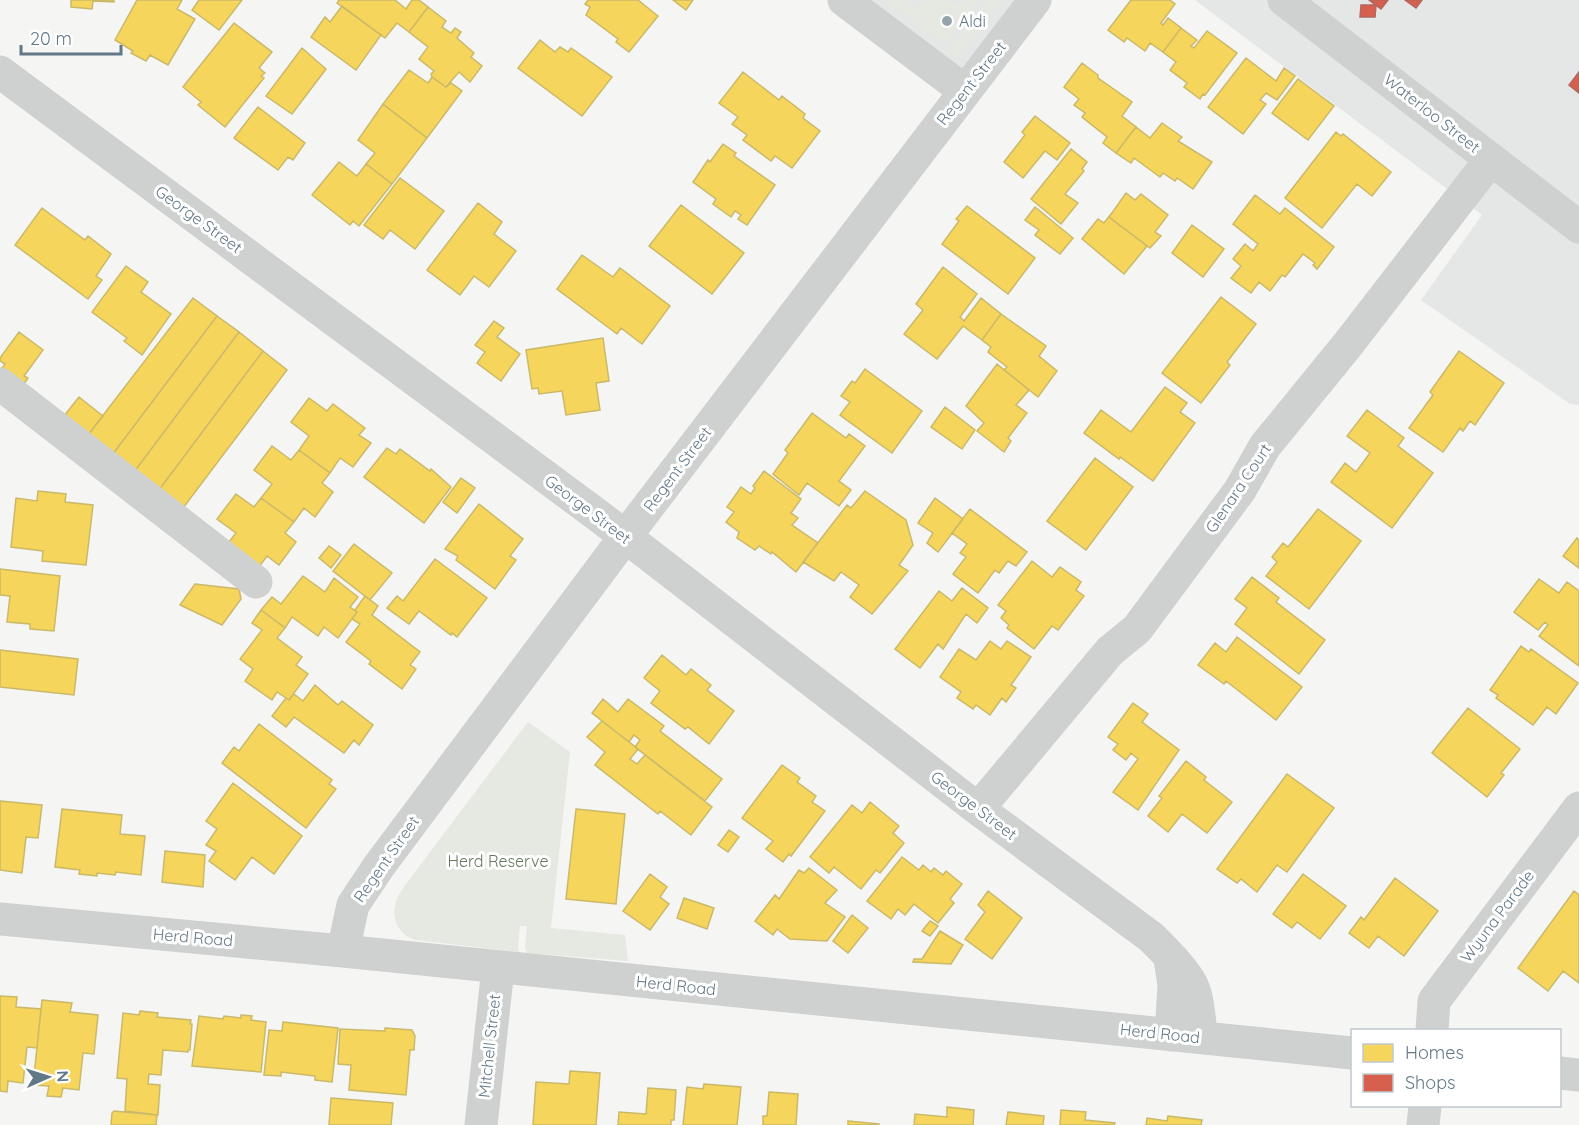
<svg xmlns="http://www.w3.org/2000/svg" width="1579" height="1125" font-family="Quicksand,sans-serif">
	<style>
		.built { fill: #e5e7e6 }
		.green { fill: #e5e9e1 }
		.homes { fill: #f6d55c; stroke: #cab969; stroke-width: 1.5 }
		.shops { fill: #d6604d; stroke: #b3675e; stroke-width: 1.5 }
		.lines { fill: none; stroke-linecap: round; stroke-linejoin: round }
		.minor { stroke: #cfd0d0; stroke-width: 33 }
		.poi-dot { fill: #95a4ad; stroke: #fff; stroke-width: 2 }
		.labels { text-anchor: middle; stroke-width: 6; stroke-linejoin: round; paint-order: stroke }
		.poi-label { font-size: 16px; fill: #627887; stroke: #fff; text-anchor: start }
		.street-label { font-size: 16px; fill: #627887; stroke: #fff }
		.park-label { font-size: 16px; fill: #65785e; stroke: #fff }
	</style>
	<rect width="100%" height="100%" fill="#f5f5f3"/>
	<path class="built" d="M 844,0 L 1035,0 L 965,91 Z
		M 1195,0 L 1579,0 L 1579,405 L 1570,404 L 1421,300 L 1482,215 Z"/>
	<path class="green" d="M 887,0 L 904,0 L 915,8 L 918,4 L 922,6 L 927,0 L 951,0 L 958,5 L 962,0 L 966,4 L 969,0 L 977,0 L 944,43 Z
		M 989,0 L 1002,0 L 963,52 L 953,56 L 946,56 Z
		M 528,722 L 570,752 L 551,928 L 625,935 L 628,961 L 527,953 L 525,948 L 527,926 L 520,926 L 518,946 L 519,952 L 416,940 C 402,936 391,922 395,906 C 396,898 402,890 406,884 Z"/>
	<path class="homes" d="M 71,0 L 114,0 L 114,2 L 93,1 L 92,9 L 71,7 Z
		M 137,0 L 182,0 L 177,9 L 195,19 L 168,65 L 150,55 L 146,61 L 131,53 L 133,51 L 115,40 Z
		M 199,0 L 242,0 L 219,30 L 192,10 Z
		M 339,0 L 395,0 L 406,9 L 412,0 L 419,0 L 428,7 L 409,32 L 397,23 L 385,38 L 337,3 Z
		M 588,0 L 638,0 L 658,16 L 629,52 L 616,42 L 618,39 L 586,15 L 590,7 L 585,4 Z
		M 673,0 L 693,0 L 686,10 Z
		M 1131,0 L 1170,0 L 1175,4 L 1161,23 L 1163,25 L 1168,18 L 1181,28 L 1163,52 L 1150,43 L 1145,51 L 1127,38 L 1124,42 L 1108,30 Z
		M 342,6 L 381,35 L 356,70 L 311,37 L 325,17 L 330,22 Z
		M 428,7 L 446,21 L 442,27 L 451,33 L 455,28 L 461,32 L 457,38 L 474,53 L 471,57 L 482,66 L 470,82 L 459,72 L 446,87 L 432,77 L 431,74 L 434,71 L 419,59 L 428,47 L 409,32 Z
		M 234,23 L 272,52 L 259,68 L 265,73 L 261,76 L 264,78 L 225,127 L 198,105 L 201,102 L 183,87 Z
		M 1181,28 L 1197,40 L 1191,46 L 1194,48 L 1207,31 L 1237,53 L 1205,95 L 1203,94 L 1200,99 L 1184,87 L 1187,83 L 1170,70 L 1176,62 L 1163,52 Z
		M 540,40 L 555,52 L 560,47 L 568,52 L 571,48 L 612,77 L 582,116 L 518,68 Z
		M 302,48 L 326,69 L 292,114 L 266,96 Z
		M 1246,58 L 1276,81 L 1284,68 L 1295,76 L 1277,100 L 1266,93 L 1260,100 L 1266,104 L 1243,134 L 1208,107 Z
		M 1082,63 L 1098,75 L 1098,78 L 1132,102 L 1122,116 L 1136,127 L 1116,153 L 1103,143 L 1107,137 L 1082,117 L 1085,113 L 1074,105 L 1079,99 L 1064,87 Z
		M 409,70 L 428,83 L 432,77 L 446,87 L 451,83 L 462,91 L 427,138 L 383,104 Z
		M 743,72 L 779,100 L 782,96 L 805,114 L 803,118 L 820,131 L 792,168 L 775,156 L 771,161 L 743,140 L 747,135 L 732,124 L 738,117 L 719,103 Z
		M 1298,79 L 1334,106 L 1308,140 L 1272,113 Z
		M 383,104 L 427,138 L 392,184 L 366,164 L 375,153 L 358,140 Z
		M 258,107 L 305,143 L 293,160 L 288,157 L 278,170 L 234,138 Z
		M 1035,116 L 1070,143 L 1057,160 L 1045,151 L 1023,178 L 1004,162 L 1025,135 L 1022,132 Z
		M 1162,123 L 1182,137 L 1178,141 L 1212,162 L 1193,189 L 1177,178 L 1175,181 L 1163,173 L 1160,177 L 1134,158 L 1131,163 L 1116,153 L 1136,127 L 1150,138 Z
		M 1336,132 L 1341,136 L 1343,134 L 1391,172 L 1372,196 L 1357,184 L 1322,228 L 1285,198 Z
		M 723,144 L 736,153 L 734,156 L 775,185 L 747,225 L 738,219 L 741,215 L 735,211 L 731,217 L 713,204 L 716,199 L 693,182 L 708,160 L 710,162 Z
		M 1071,149 L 1087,162 L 1082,169 L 1084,171 L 1065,194 L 1078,203 L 1061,224 L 1031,199 Z
		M 339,162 L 357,176 L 366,164 L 392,184 L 359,226 L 353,221 L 350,225 L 312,195 Z
		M 400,178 L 444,211 L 415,249 L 390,230 L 383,239 L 364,225 Z
		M 1126,193 L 1135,200 L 1141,194 L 1168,215 L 1155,232 L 1161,236 L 1150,248 L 1109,217 Z
		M 1255,195 L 1280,214 L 1285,208 L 1334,247 L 1317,269 L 1313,265 L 1315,263 L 1303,254 L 1285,277 L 1282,275 L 1270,291 L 1259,282 L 1251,293 L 1231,278 L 1241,266 L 1233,259 L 1245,244 L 1253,251 L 1258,244 L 1233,224 Z
		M 478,203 L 502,222 L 494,234 L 516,251 L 489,287 L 474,276 L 460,295 L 427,270 Z
		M 681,205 L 744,253 L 712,294 L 649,246 Z
		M 967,206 L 1035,258 L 1008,294 L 942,244 L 959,221 L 956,219 Z
		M 1035,207 L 1073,238 L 1060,254 L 1035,235 L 1039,230 L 1025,220 Z
		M 42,208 L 85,240 L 88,236 L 111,254 L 96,276 L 102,280 L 88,299 L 15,245 Z
		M 1111,214 L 1109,217 L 1147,246 L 1124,274 L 1082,239 L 1098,219 L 1104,223 Z
		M 1192,225 L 1224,249 L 1203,277 L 1172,253 Z
		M 582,255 L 613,277 L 620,268 L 670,306 L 642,344 L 621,328 L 617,334 L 557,289 Z
		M 126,266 L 148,282 L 141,292 L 171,314 L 142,355 L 124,341 L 127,338 L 92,312 Z
		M 943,267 L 977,294 L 960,317 L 964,321 L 981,298 L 1001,314 L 982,340 L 963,326 L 937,359 L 904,334 L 923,310 L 916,304 Z
		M 1221,297 L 1256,324 L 1227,362 L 1230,365 L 1201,403 L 1162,373 Z
		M 193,298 L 217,316 L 109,459 L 84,440 Z
		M 1001,314 L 1046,346 L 1039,356 L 1057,371 L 1038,397 L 1004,370 L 1007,367 L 988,352 L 991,347 L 982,340 Z
		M 217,316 L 239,332 L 131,476 L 109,459 Z
		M 494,321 L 504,328 L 497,337 L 520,354 L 501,381 L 477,363 L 485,352 L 475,345 Z
		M 19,332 L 43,350 L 24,376 L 28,378 L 19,391 L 0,371 L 5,364 L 0,361 L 0,358 Z
		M 239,332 L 263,351 L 156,494 L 131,476 Z
		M 603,338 L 609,381 L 596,383 L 600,410 L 566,415 L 562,391 L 539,394 L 538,388 L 532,389 L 526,350 Z
		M 263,351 L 287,370 L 180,512 L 156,494 Z
		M 1459,351 L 1504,383 L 1475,425 L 1470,421 L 1463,431 L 1460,428 L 1443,452 L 1409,428 L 1433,395 L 1430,392 Z
		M 997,364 L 1029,390 L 1016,405 L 1027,413 L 1008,438 L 1011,441 L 1004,452 L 977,431 L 984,423 L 966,406 Z
		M 865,369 L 922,411 L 892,453 L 840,415 L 850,402 L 841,396 L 852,381 L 855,383 Z
		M 1165,387 L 1187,403 L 1180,412 L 1195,423 L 1153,481 L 1120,457 L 1119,459 L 1084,433 L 1101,410 L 1131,432 Z
		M 79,397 L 103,416 L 84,440 L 60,421 Z
		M 309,398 L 327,411 L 333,404 L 365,428 L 359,435 L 371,443 L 353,467 L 340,458 L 330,473 L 299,450 L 309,436 L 291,422 Z
		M 945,407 L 975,430 L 962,449 L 931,427 Z
		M 1367,410 L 1404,438 L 1398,446 L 1433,473 L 1392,528 L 1331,482 L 1345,463 L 1356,472 L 1370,453 L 1347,436 Z
		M 812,413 L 846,438 L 849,434 L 865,446 L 839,481 L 851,490 L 839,506 L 807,483 L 799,495 L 773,474 L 788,453 L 785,450 Z
		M 272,446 L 291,460 L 299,450 L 330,473 L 322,483 L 333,492 L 315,517 L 304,508 L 294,522 L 261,498 L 272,484 L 254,470 Z
		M 387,448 L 396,454 L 400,449 L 430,471 L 431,469 L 451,487 L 424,523 L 364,477 Z
		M 1095,458 L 1133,487 L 1086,550 L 1047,521 Z
		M 764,471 L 801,499 L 791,513 L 798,518 L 792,525 L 818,543 L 796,572 L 772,552 L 771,554 L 759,546 L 755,550 L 737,538 L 739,532 L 726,522 L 734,512 L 727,507 L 741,487 L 751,494 L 755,488 L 753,486 Z
		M 461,478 L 475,488 L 457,513 L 443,502 Z
		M 38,491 L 66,494 L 65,502 L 93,505 L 86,565 L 42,561 L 43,551 L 11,547 L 16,498 L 37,501 Z
		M 865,491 L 906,520 L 913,545 L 899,565 L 908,571 L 872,614 L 850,597 L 859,585 L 841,572 L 834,581 L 803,562 L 847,505 L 851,508 Z
		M 236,494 L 254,507 L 261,498 L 294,522 L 285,533 L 296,542 L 279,565 L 267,556 L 256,571 L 225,547 L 236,533 L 217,519 Z
		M 935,498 L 963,519 L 938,552 L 927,543 L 933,533 L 918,523 Z
		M 479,504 L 523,539 L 510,556 L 516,560 L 495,589 L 456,560 L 458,556 L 445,549 Z
		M 970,509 L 1027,552 L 1016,566 L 1008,561 L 999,573 L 995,570 L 978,593 L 953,574 L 966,557 L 960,553 L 967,544 L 952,533 Z
		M 1318,509 L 1361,541 L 1309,609 L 1266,576 L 1277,562 L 1272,557 L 1283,543 L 1288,547 Z
		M 1577,538 L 1579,540 L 1579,568 L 1563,556 Z
		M 354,544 L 392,573 L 370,600 L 333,571 Z
		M 329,546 L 341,555 L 331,568 L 319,558 Z
		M 435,559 L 487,598 L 457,637 L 452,633 L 451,635 L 419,611 L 409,624 L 387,608 L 397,596 L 403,601 Z
		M 1032,561 L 1052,577 L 1060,567 L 1081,582 L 1076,590 L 1084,596 L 1058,630 L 1052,626 L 1034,649 L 1007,628 L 1009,625 L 1001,618 L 1006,611 L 998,605 Z
		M 0,569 L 60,576 L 54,631 L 30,629 L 30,624 L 7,622 L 10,596 L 0,595 Z
		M 303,576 L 325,592 L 334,578 L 358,597 L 350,607 L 357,612 L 338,638 L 324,627 L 318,636 L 292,617 L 285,628 L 261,610 L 272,597 L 281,604 Z
		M 1252,577 L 1279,598 L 1276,602 L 1325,640 L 1299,674 L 1235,624 L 1247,608 L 1235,599 Z
		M 1539,579 L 1559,593 L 1567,582 L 1579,591 L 1579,666 L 1539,636 L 1548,625 L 1545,622 L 1538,630 L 1514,612 Z
		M 195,584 L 239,589 L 241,599 L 222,625 L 180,605 Z
		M 962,588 L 988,608 L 977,623 L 966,614 L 943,649 L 938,644 L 920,668 L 895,649 L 939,591 L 952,601 Z
		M 365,596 L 378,606 L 372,615 L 420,652 L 410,665 L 416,669 L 402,689 L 369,664 L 371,661 L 346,642 L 360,624 L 352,619 L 357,612 L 355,610 Z
		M 261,610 L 285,628 L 277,638 L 302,657 L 296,665 L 308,674 L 289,700 L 277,692 L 272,700 L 245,681 L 253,669 L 240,659 L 262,630 L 252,623 Z
		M 1237,637 L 1302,687 L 1276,720 L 1226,681 L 1224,684 L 1198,665 L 1215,643 L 1226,652 Z
		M 990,641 L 1001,649 L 1007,641 L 1031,657 L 1011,685 L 1016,688 L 1006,702 L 1002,698 L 990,715 L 976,705 L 973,709 L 957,698 L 961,692 L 940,677 L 959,649 L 976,660 Z
		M 1521,646 L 1529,652 L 1531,649 L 1578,683 L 1556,714 L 1547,707 L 1533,725 L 1496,698 L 1498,695 L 1490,690 Z
		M 0,650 L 78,659 L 74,695 L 0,687 Z
		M 662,655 L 686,675 L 691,669 L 711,685 L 707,690 L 734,711 L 709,744 L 688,727 L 685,729 L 651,703 L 660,691 L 644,678 Z
		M 315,685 L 338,705 L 342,701 L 373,725 L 359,745 L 354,740 L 344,753 L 294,717 L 286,727 L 272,716 L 286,698 L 289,700 L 294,694 L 303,701 Z
		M 603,699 L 618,712 L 628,699 L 664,726 L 660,731 L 722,779 L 705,801 L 635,747 L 640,740 L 634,735 L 629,742 L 592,713 Z
		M 1133,703 L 1148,714 L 1142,722 L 1179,750 L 1138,810 L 1113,792 L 1138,759 L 1131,753 L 1126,760 L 1113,750 L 1118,744 L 1108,737 Z
		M 1468,708 L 1520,749 L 1501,773 L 1504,775 L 1487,797 L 1432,753 Z
		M 602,721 L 638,749 L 630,759 L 637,764 L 645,755 L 712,807 L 691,835 L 660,811 L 658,814 L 595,765 L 605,752 L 587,737 Z
		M 259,724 L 332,780 L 329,784 L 336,789 L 306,828 L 222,763 L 234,747 L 239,751 Z
		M 1186,761 L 1206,777 L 1204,780 L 1232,802 L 1207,833 L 1182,814 L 1168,832 L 1148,816 L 1162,798 L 1159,796 Z
		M 782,765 L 800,778 L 797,782 L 816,796 L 812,802 L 825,811 L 791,856 L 789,854 L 783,862 L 766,849 L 773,841 L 742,818 Z
		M 1287,774 L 1334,808 L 1287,872 L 1277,865 L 1257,892 L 1241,879 L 1237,883 L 1217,869 Z
		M 233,783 L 302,836 L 274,874 L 252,857 L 235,880 L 209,861 L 216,851 L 206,845 L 217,829 L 206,821 Z
		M 0,801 L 42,805 L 38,838 L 26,837 L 22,873 L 0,870 Z
		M 870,802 L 899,826 L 893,833 L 904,843 L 880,873 L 876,870 L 861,889 L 834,867 L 829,873 L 810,857 L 852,805 L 862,813 Z
		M 62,809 L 122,815 L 120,834 L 145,836 L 141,875 L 116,872 L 115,875 L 97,873 L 97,876 L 79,874 L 80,870 L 55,867 Z
		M 576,809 L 625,814 L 616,904 L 566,899 Z
		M 729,830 L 739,837 L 728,852 L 718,845 Z
		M 165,851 L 205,855 L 203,887 L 162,882 Z
		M 902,857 L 919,870 L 923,865 L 931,872 L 934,868 L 943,875 L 946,871 L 962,884 L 950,899 L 954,903 L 938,923 L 914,904 L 905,915 L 898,909 L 891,919 L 867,901 Z
		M 809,868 L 837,890 L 825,903 L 845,917 L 827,941 L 790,939 L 777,929 L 773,935 L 755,921 L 775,895 L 779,899 L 799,870 L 804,873 Z
		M 650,874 L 667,887 L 660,897 L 669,904 L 650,930 L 623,911 Z
		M 1303,874 L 1346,906 L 1320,939 L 1297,922 L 1292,928 L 1273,914 Z
		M 1395,878 L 1438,911 L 1404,956 L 1378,936 L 1369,948 L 1349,933 L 1361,917 L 1364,920 Z
		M 988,891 L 1022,918 L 992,959 L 965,939 L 985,912 L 978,905 Z
		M 1574,891 L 1579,895 L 1579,983 L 1563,971 L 1548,991 L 1518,968 Z
		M 684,898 L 714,908 L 707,929 L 677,918 Z
		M 852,915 L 868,928 L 848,953 L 833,941 Z
		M 930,921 L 938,926 L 930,936 L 922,931 Z
		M 940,931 L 963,945 L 951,964 L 913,962 L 914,959 L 922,959 Z
		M 0,996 L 17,997 L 16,1007 L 41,1009 L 37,1048 L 27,1047 L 23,1083 L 8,1081 L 7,1092 L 0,1091 Z
		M 42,1000 L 72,1003 L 70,1012 L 98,1015 L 94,1054 L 83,1053 L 79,1090 L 63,1088 L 61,1097 L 47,1096 L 49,1086 L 33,1085 Z
		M 140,1011 L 158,1013 L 157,1017 L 191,1020 L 190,1024 L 192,1024 L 190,1050 L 188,1050 L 188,1052 L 163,1050 L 161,1075 L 149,1074 L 148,1084 L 160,1085 L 158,1115 L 125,1111 L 127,1079 L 117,1078 L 123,1013 L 139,1015 Z
		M 241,1015 L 252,1016 L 251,1020 L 266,1022 L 261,1072 L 192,1066 L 199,1016 L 223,1019 L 224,1016 L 241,1018 Z
		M 283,1022 L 338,1028 L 332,1082 L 315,1080 L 315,1076 L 281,1072 L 281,1076 L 264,1075 L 269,1030 L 282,1031 Z
		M 385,1028 L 412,1030 L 415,1036 L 414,1050 L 410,1050 L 406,1095 L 349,1090 L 351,1065 L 338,1064 L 340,1029 L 385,1031 Z
		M 570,1071 L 600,1073 L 596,1125 L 533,1125 L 536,1082 L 569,1084 Z
		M 704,1084 L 741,1087 L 737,1125 L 683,1125 L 687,1087 L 703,1089 Z
		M 648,1088 L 676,1090 L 674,1120 L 671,1120 L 671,1125 L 618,1125 L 619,1112 L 646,1114 Z
		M 769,1092 L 798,1094 L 796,1125 L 763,1125 L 763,1116 L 767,1116 Z
		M 331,1098 L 393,1103 L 391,1125 L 329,1125 Z
		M 947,1107 L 974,1110 L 973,1125 L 914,1125 L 915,1114 L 947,1117 Z
		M 1061,1110 L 1086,1112 L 1085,1120 L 1115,1123 L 1114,1125 L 1060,1125 Z
		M 114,1111 L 157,1115 L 156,1125 L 111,1125 L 112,1113 Z
		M 1008,1112 L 1044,1116 L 1043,1125 L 1006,1125 Z
		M 1168,1116 L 1202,1120 L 1201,1125 L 1146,1125 L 1147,1118 L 1167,1121 Z
		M 848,1121 L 879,1124 L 879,1125 L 848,1125 Z"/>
	<path class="shops" d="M 1369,0 L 1388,0 L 1381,9 Z
		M 1405,0 L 1422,0 L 1416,8 Z
		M 1361,5 L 1376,5 L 1375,17 L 1360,17 Z
		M 1579,72 L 1579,93 L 1569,85 Z"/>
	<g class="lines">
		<path class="minor" d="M 844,0 L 965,91
			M 1284,0 L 1579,227
			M 0,72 L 600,517 L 978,809 L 1151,937 C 1163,949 1189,974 1194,990 C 1199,1005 1200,1022 1201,1037
			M 0,384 L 256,582
			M 978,809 L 1110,651 L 1137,629 L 1240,490 L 1265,446 L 1349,343 L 1491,159
			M 0,919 L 343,951 L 1352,1053
			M 343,951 L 353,905 L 379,866 L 625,537 L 1035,0
			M 1170,958 L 1174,985 L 1171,1035
			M 1432,1030 L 1434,1001 L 1579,808
			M 1560,1073 L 1579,1075
			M 481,1125 L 498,968
			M 1423,1125 L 1425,1106"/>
	</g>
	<circle class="poi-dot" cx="947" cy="21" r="6"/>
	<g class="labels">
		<g class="poi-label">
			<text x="959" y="27">Aldi</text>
		</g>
		<g class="street-label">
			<text transform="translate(971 83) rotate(-52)" y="6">Regent Street</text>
			<text transform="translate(1432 113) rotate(38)" y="6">Waterloo Street</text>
			<text transform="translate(199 219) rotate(36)" y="6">George Street</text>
			<text transform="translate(677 469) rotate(-53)" y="6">Regent Street</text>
			<text transform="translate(1238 488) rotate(-56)" y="6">Glenara Court</text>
			<text transform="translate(588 509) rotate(37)" y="6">George Street</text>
			<text transform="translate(974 805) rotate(37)" y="6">George Street</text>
			<text transform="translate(386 859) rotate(-55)" y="6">Regent Street</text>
			<text transform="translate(1497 916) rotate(-53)" y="6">Wyuna Parade</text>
			<text transform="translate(193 937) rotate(5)" y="6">Herd Road</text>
			<text transform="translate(676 985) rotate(6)" y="6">Herd Road</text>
			<text transform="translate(1160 1033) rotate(6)" y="6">Herd Road</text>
			<text transform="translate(489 1046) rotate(-84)" y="6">Mitchell Street</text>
		</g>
		<g class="park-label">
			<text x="498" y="867">Herd Reserve</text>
		</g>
	</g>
	<rect x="1351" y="1029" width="210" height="78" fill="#ffffff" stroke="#c0c9cf" stroke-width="1.5"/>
	<rect x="1363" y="1044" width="30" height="18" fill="#f6d55c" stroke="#c0c9cf" stroke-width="1.5"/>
	<text x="1405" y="1059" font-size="18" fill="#627887">Homes</text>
	<rect x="1363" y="1074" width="30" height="18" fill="#d6604d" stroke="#c0c9cf" stroke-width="1.5"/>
	<text x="1405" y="1089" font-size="18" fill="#627887">Shops</text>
	<g transform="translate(48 1077) rotate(87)" stroke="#ffffff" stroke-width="4.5" paint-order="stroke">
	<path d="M0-4.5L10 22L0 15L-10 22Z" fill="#627887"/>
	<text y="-9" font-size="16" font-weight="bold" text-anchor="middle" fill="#627887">N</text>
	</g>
	<path d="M21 45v9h100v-9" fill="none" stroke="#627887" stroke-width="3"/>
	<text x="30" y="45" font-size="18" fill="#627887" stroke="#ffffff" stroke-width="4.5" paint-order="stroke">20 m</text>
</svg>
